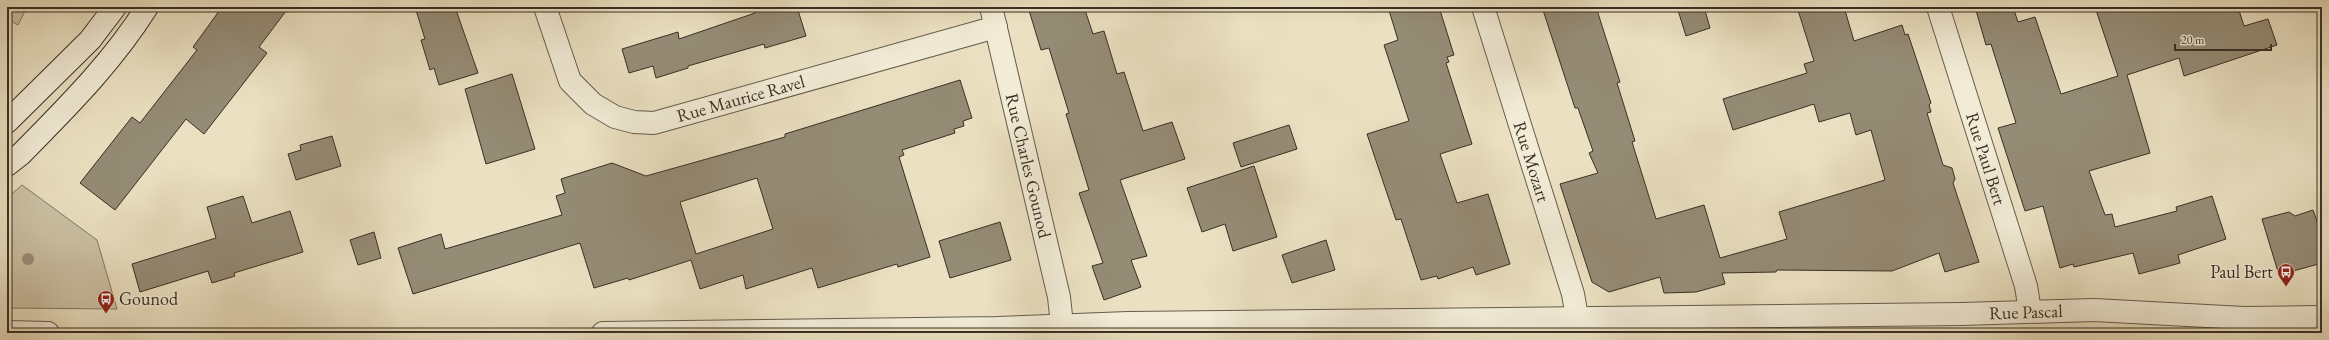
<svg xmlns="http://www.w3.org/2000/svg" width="2329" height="340" font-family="'EB Garamond',serif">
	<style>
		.green { fill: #cdc3a7; stroke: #827966 }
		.building { fill: #958c76; stroke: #382f24; fill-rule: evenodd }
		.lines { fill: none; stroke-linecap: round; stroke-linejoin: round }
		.street-casing { stroke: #655c4c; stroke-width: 24 }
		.secondary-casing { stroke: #382f24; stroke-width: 24 }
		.street { stroke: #f2ecd7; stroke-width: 22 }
		.secondary { stroke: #f2ecd7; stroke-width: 22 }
		.tree { fill: #999079 }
		.labels { text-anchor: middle; stroke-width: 3; stroke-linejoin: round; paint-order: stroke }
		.street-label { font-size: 18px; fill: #382f24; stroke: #f2ecd7 }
		.poi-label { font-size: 18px; fill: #382f24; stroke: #f2ecd7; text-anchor: end }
	</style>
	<rect width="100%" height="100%" fill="#ebe1c2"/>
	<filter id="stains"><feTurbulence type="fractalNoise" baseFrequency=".005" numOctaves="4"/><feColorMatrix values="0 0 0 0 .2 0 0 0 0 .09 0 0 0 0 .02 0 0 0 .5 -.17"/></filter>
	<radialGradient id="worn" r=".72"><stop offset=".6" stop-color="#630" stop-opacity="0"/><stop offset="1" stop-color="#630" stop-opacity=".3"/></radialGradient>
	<path class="green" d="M 7,7 L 27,7 L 18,25 L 7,19 Z
		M 22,185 L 97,240 L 117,309 L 7,308 L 7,198 Z"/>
	<path class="building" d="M 222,7 L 289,7 L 259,47 L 267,53 L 204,134 L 186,119 L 115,210 L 80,183 L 132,117 L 140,123 L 197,50 L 193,47 Z
		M 415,7 L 455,7 L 478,73 L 439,85 L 434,68 L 430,70 L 421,40 L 425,39 Z
		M 753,7 L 797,7 L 806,36 L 765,48 L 764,44 L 688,66 L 688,68 L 656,78 L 653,66 L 629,73 L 622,49 L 678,32 L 679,39 L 755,13 Z
		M 1028,7 L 1084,7 L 1093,34 L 1104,31 L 1117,74 L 1124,72 L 1143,131 L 1172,122 L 1185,159 L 1120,180 L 1147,256 L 1131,260 L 1141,287 L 1104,300 L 1092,266 L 1103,263 L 1079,193 L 1089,190 L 1066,114 L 1069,113 L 1049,48 L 1041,50 Z
		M 1388,7 L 1439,7 L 1454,55 L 1447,57 L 1449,62 L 1446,63 L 1472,144 L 1440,154 L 1457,203 L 1488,194 L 1510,264 L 1476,275 L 1473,267 L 1438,279 L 1437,276 L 1421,280 L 1401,219 L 1396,220 L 1367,134 L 1409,121 L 1384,45 L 1398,40 Z
		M 1542,7 L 1596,7 L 1620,82 L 1617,83 L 1635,141 L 1632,142 L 1656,219 L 1704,205 L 1720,258 L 1787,239 L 1779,212 L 1885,180 L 1871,130 L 1856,135 L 1850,113 L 1819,122 L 1814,104 L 1733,130 L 1723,99 L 1807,73 L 1804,64 L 1814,61 L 1797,7 L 1844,7 L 1854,41 L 1902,25 L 1905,35 L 1908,34 L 1931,103 L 1929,105 L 1931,112 L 1927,113 L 1943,165 L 1952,168 L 1955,179 L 1953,183 L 1979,262 L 1945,272 L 1939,253 L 1892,271 L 1777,270 L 1776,272 L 1722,273 L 1725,284 L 1696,292 L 1664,293 L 1660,277 L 1609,292 L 1592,282 L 1560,184 L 1598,173 L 1589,153 L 1593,151 L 1578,108 L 1575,108 Z
		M 1677,7 L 1704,7 L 1710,28 L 1686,36 Z
		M 1975,7 L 2013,7 L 2018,22 L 2035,17 L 2061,94 L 2118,76 L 2095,7 L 2238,7 L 2244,26 L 2268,19 L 2277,45 L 2184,76 L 2179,58 L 2127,75 L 2150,153 L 2089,171 L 2105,215 L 2112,214 L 2115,227 L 2177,211 L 2176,207 L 2212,196 L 2226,239 L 2178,255 L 2180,263 L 2139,274 L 2133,253 L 2074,267 L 2073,264 L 2060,268 L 2043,206 L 2025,211 L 2012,171 L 1998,128 L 2016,123 L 1991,44 L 1986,45 Z
		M 512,74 L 535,149 L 486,164 L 465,89 Z
		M 960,80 L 972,118 L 963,121 L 964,126 L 954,129 L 955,133 L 902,150 L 904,155 L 899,157 L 930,257 L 898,267 L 897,264 L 818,288 L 812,268 L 746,289 L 743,275 L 700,289 L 691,260 L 629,280 L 628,278 L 594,288 L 580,243 L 413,294 L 398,248 L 441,234 L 445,249 L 562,215 L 556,196 L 565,193 L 561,179 L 612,163 L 646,176 L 785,137 L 785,134 ZM 757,178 L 773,229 L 696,254 L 680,202 Z
		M 1289,125 L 1297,149 L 1241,167 L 1233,143 Z
		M 332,136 L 341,166 L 296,180 L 288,154 L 301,150 L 300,145 Z
		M 1254,166 L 1277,237 L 1233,251 L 1225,224 L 1202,232 L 1187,188 Z
		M 243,196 L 252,223 L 290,211 L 303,252 L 234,273 L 235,276 L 212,283 L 208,271 L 140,292 L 132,264 L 216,238 L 207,207 Z
		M 2313,210 L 2317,221 L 2322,219 L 2322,263 L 2279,275 L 2262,219 L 2289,212 L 2295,216 Z
		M 1000,222 L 1011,260 L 950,278 L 939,241 Z
		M 374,232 L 381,258 L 358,265 L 350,240 Z
		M 1326,240 L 1335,270 L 1292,283 L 1282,255 Z"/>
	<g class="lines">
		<g class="street-casing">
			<g id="street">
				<path id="s1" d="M 545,7 L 570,81 L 593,104 L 615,117 L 634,122 L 654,123 L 996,27"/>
				<path id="s2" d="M 991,7 L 1059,297 L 1062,325"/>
				<path id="s3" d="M 1483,7 L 1573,294 L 1577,317"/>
				<path id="s4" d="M 1938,7 L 2026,286 L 2030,311"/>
				<path d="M 7,332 L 48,333"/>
				<path id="s5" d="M 603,333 L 997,328 L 1128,323 L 1962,314 L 2094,310 L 2244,318 L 2322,317"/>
			</g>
		</g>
		<g class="secondary-casing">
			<path id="secondary" d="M 7,122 L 90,40 L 115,7
				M 7,165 L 21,154 C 66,108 112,63 147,7"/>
		</g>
		<use href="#street" class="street"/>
		<use href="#secondary" class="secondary"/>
	</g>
	<circle class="tree" cx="28" cy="259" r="6"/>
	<defs>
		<g id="bus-pin" transform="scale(0.9)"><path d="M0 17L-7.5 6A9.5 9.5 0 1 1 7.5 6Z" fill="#8f2418" stroke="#f2ecd7"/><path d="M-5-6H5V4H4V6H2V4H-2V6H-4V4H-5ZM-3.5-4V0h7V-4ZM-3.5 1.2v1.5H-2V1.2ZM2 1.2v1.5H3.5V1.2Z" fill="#fff"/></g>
	</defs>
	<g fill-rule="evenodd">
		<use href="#bus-pin" x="2286" y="272"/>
		<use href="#bus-pin" x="106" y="299"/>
	</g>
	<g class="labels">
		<g class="street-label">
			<text dy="6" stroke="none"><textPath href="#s1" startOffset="266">Rue Maurice Ravel</textPath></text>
			<text dy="6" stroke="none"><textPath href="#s4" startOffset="159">Rue Paul Bert</textPath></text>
			<text dy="6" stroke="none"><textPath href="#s3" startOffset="162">Rue Mozart</textPath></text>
			<text dy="6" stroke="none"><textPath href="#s2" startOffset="163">Rue Charles Gounod</textPath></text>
			<text dy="6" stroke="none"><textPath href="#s5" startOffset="1423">Rue Pascal</textPath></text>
		</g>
		<g class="poi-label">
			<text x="2273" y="278">Paul Bert</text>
			<text x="119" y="305" text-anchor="start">Gounod</text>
		</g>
	</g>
	<rect width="2329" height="340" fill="none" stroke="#ebe1c2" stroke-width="24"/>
	<rect x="8" y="8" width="2313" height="324" fill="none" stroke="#382f24" stroke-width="2"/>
	<rect x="12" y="12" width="2305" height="316" fill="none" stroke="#382f24"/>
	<path d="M2175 44v6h96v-6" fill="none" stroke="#382f24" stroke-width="2"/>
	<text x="2181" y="44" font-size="12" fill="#382f24" stroke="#f2ecd7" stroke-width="3" paint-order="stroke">20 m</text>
	<rect width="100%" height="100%" filter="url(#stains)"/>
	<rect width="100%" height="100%" fill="url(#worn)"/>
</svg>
